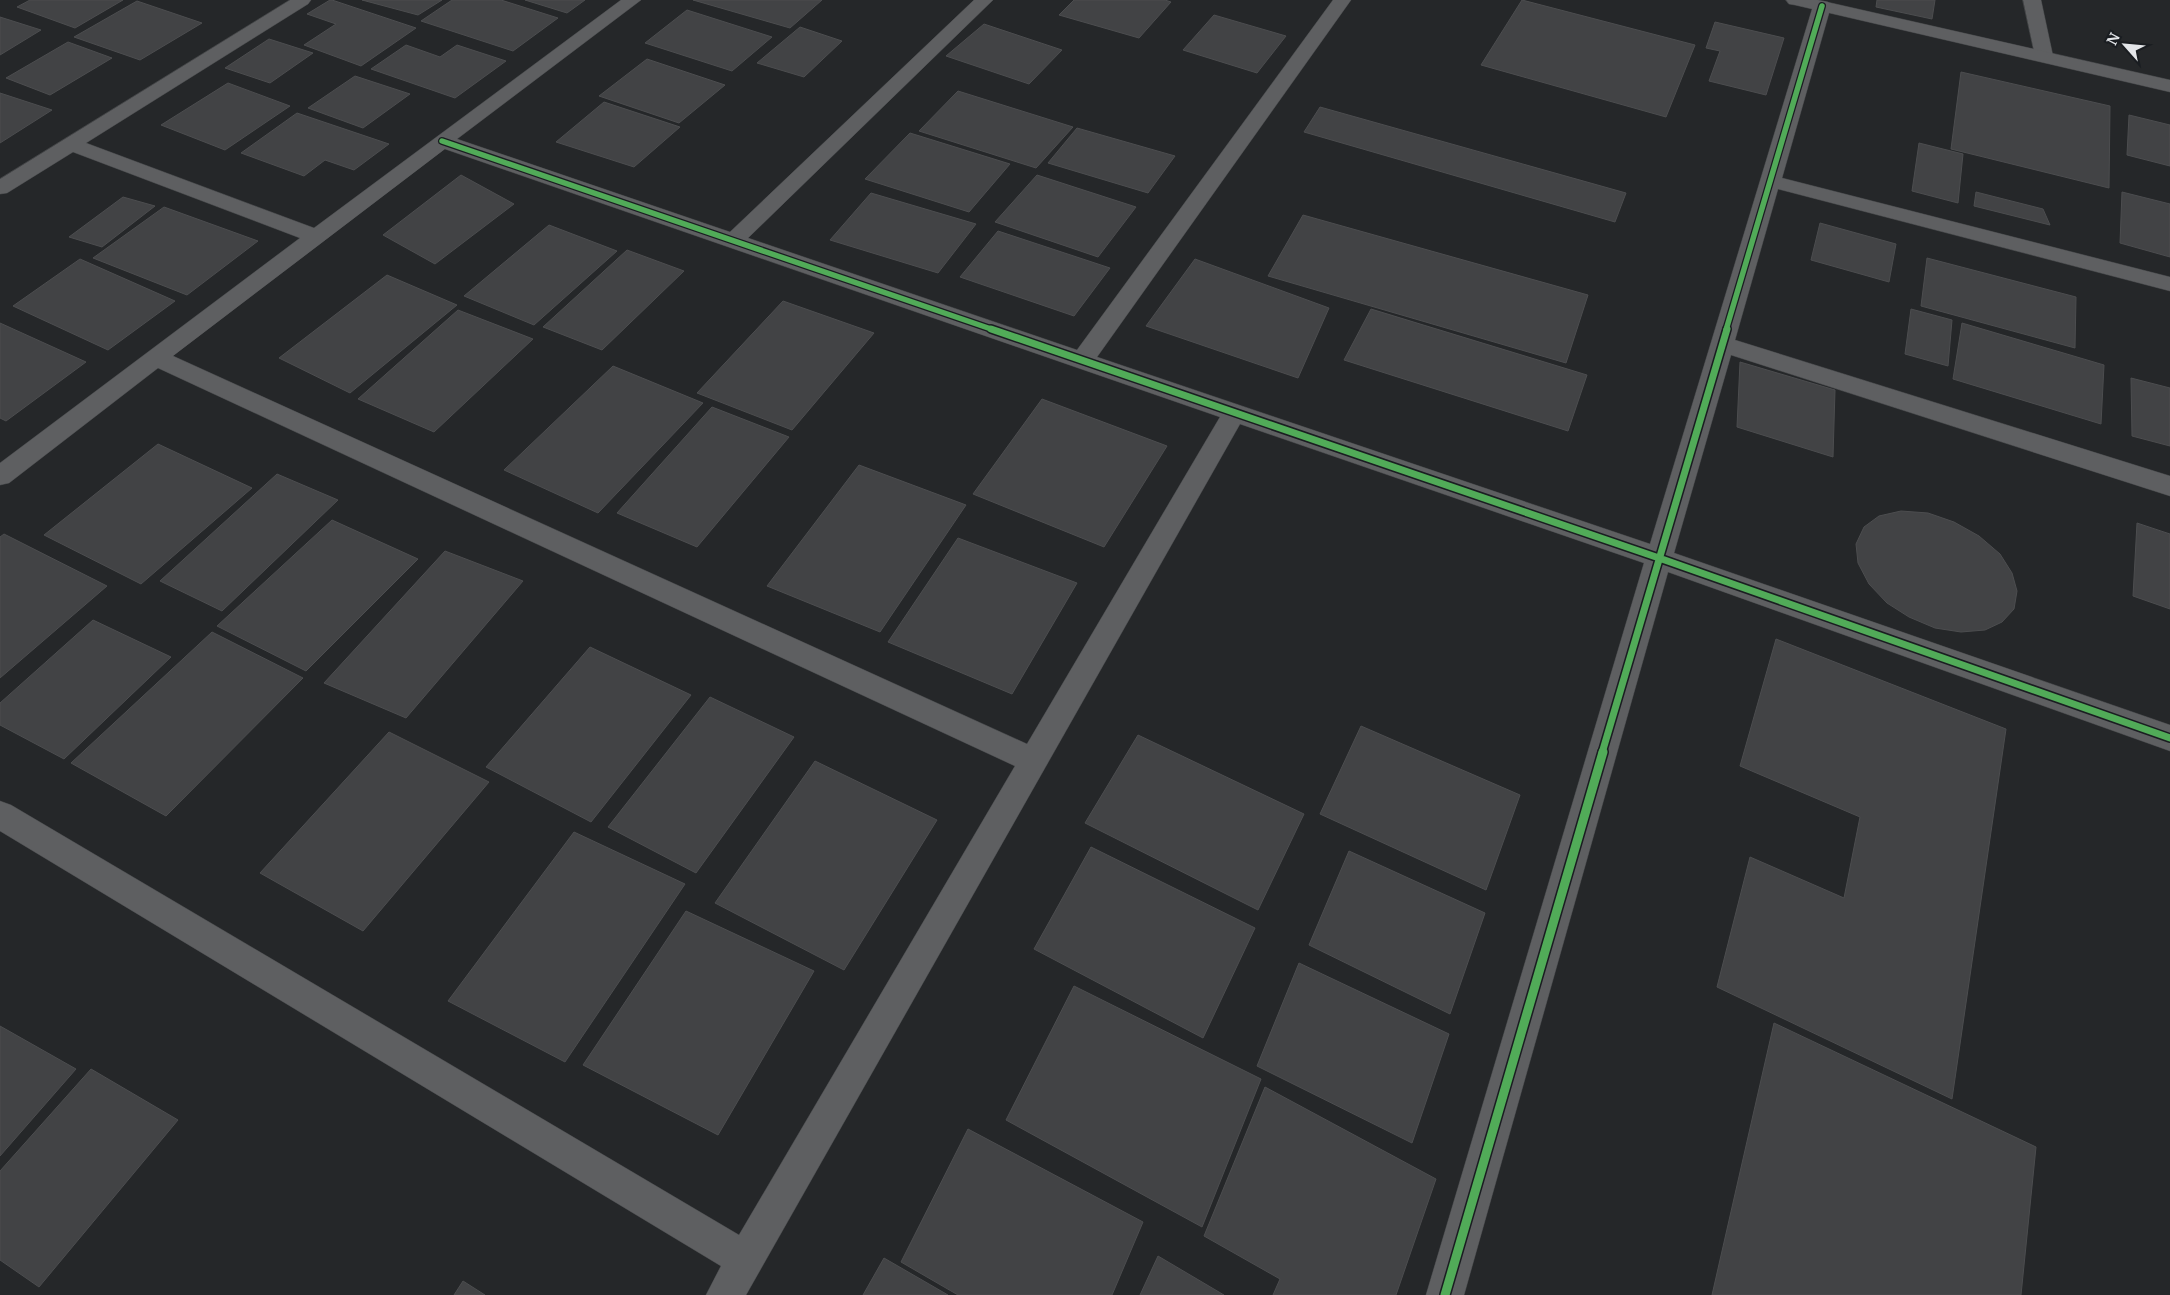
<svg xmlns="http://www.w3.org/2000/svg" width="2170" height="1295" font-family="Merriweather,serif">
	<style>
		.building { fill: #424345; stroke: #4c4d4f }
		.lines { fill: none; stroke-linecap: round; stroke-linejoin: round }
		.minor-casing { stroke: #414345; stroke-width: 1 }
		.tertiary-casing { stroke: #414345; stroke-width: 1 }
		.minor { fill: #5e5f61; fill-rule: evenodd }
		.tertiary { fill: #5e5f61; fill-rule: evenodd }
		.cycleway-far2-casing { stroke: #1a1d21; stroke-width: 8 }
		.cycleway-far1-casing { stroke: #1a1d21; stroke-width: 10 }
		.cycleway-casing { stroke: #1a1d21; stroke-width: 12 }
		.cycleway-far2 { stroke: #51ab58; stroke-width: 5.5 }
		.cycleway-far1 { stroke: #51ab58; stroke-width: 7 }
		.cycleway { stroke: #51ab58; stroke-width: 9 }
	</style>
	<rect width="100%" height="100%" fill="#252729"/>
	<path class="building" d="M 30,0 L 123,0 L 75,28 L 17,7 Z
		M 330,0 L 332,0 L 416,28 L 361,66 L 304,45 L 336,24 L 307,14 Z
		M 362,0 L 442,0 L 418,15 Z
		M 452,0 L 501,0 L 558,18 L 513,51 L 421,21 Z
		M 525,0 L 585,0 L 567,13 Z
		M 693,0 L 822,0 L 790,28 Z
		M 1074,0 L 1165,0 L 1171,2 L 1139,38 L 1059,15 Z
		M 1522,0 L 1695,45 L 1666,117 L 1481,65 Z
		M 1877,0 L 1935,0 L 1932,19 L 1876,7 Z
		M 137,1 L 202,23 L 140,60 L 74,37 Z
		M 687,10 L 772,37 L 732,71 L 645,43 Z
		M 1214,15 L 1286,36 L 1257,73 L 1183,50 Z
		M 0,17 L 41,30 L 0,55 Z
		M 1715,22 L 1784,38 L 1766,95 L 1709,81 L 1720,51 L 1706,48 Z
		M 984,24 L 1062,50 L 1029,84 L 946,56 Z
		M 800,27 L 842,41 L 804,77 L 757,63 Z
		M 269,39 L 313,53 L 270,83 L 225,68 Z
		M 68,42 L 112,58 L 50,95 L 6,78 Z
		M 406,45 L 440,57 L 457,45 L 506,61 L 455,98 L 371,69 Z
		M 647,59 L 725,85 L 679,123 L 599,96 Z
		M 1961,72 L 2110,106 L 2109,188 L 1951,149 Z
		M 355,76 L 410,94 L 363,128 L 308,108 Z
		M 228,83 L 290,106 L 225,150 L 161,125 Z
		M 958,91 L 1073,127 L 1036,168 L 919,131 Z
		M 0,93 L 52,110 L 0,143 Z
		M 604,102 L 680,127 L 634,167 L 556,142 Z
		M 1320,107 L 1626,193 L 1615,222 L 1304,132 Z
		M 297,113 L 389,144 L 354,170 L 325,160 L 304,176 L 241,153 Z
		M 2129,115 L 2170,125 L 2170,166 L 2127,155 Z
		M 1077,128 L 1175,156 L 1148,193 L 1048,163 Z
		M 910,133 L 1010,164 L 969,212 L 865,179 Z
		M 1919,143 L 1963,154 L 1958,203 L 1912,191 Z
		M 461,175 L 514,204 L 435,264 L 383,235 Z
		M 1037,175 L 1136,207 L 1098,257 L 995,222 Z
		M 1976,192 L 2043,209 L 2050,225 L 1974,206 Z
		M 2122,192 L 2170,204 L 2170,257 L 2120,243 Z
		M 871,193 L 976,224 L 938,273 L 830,240 Z
		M 123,197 L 155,206 L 102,247 L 69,237 Z
		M 164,207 L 258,241 L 187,295 L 93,258 Z
		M 1303,215 L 1588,295 L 1566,363 L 1268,276 Z
		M 1820,223 L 1896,244 L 1889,282 L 1811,260 Z
		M 549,225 L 617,251 L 534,325 L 464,296 Z
		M 998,231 L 1110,268 L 1074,316 L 960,277 Z
		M 627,250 L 684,271 L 602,350 L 543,327 Z
		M 1927,258 L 2076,297 L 2075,348 L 1921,306 Z
		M 80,259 L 175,301 L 108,350 L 13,306 Z
		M 1195,259 L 1329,308 L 1298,378 L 1146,326 Z
		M 387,275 L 457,305 L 350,393 L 279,358 Z
		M 783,301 L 874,333 L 792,430 L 697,393 Z
		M 1371,309 L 1587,375 L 1568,431 L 1344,360 Z
		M 1911,309 L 1952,320 L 1948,366 L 1905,354 Z
		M 458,310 L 533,339 L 434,432 L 358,399 Z
		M 0,323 L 86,362 L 6,421 L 0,418 Z
		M 1962,323 L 2104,365 L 2101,424 L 1953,379 Z
		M 1740,362 L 1835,390 L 1833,457 L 1737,427 Z
		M 613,366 L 703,403 L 598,513 L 504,470 Z
		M 2131,378 L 2170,388 L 2170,446 L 2132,436 Z
		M 1042,399 L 1167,446 L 1104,547 L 973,494 Z
		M 712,407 L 789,437 L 697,547 L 617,513 Z
		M 158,444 L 252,488 L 141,584 L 44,535 Z
		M 859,465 L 966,505 L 880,632 L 767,586 Z
		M 277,474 L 338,500 L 222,611 L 160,581 Z
		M 1901,511 L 1928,513 L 1954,522 L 1979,536 L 2000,554 L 2012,573 L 2017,591 L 2014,609 L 2002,622 L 1985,630 L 1961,632 L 1935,628 L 1909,617 L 1887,603 L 1869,584 L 1858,563 L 1856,544 L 1864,527 L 1879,516 Z
		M 332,520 L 418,559 L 306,671 L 217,626 Z
		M 2137,523 L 2170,534 L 2170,609 L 2133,596 Z
		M 4,534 L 107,586 L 0,678 L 0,537 Z
		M 958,538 L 1077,583 L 1012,694 L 888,642 Z
		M 445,551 L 523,581 L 406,718 L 324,683 Z
		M 93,620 L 171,657 L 64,759 L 0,725 L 0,703 Z
		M 212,632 L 303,678 L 166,816 L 71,763 Z
		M 1776,639 L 2006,729 L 1952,1099 L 1717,987 L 1750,857 L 1844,898 L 1860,817 L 1740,766 Z
		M 590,647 L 691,695 L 591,822 L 486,767 Z
		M 710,697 L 794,737 L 696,873 L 608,827 Z
		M 1361,726 L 1520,795 L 1486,890 L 1320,814 Z
		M 389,732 L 489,782 L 363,931 L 260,873 Z
		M 1138,735 L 1304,814 L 1258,910 L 1085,823 Z
		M 815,761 L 937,820 L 844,970 L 715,903 Z
		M 574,832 L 685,884 L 565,1062 L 448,1001 Z
		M 1091,847 L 1255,928 L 1203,1038 L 1034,949 Z
		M 1349,851 L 1485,913 L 1450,1014 L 1309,945 Z
		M 686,911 L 814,971 L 718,1135 L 583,1065 Z
		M 1299,963 L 1449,1034 L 1412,1143 L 1257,1066 Z
		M 1074,986 L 1261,1079 L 1202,1227 L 1006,1120 Z
		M 1774,1023 L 2036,1147 L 2021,1295 L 1712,1295 Z
		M 0,1026 L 76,1069 L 0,1156 Z
		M 91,1069 L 178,1120 L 39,1287 L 0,1260 L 0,1171 Z
		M 1265,1087 L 1436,1179 L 1396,1295 L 1273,1295 L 1280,1279 L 1204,1236 Z
		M 968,1129 L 1143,1222 L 1112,1295 L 958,1295 L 901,1262 Z
		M 1158,1256 L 1224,1295 L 1140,1295 Z
		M 884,1258 L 948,1295 L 863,1295 Z
		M 463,1281 L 485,1295 L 454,1295 Z"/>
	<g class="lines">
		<g class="minor-casing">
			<path id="minor" d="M 290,0 L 311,0 L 308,4 L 86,143 L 314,228 L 621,0 L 641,0 L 457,139 L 730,232 L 974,0 L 993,0 L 748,238 L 1077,350 L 1333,0 L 1351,0 L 1097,357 L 1650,544 L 1813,6 L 1816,2 L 1822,1 L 1828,2 L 1831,6 L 1782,178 L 2170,277 L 2170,291 L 1778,189 L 1735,340 L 2170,476 L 2170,496 L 1731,355 L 1674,553 L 2170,725 L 2170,751 L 1668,572 L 1464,1295 L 1426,1295 L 1644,563 L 1240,424 L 746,1295 L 706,1295 L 721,1266 L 0,831 L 0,801 L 11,805 L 739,1235 L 1015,766 L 158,368 L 9,483 L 0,485 L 0,463 L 300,238 L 73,152 L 7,193 L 0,194 L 0,179 ZM 445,149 L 1220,417 L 1027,744 L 173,356 Z
				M 2023,0 L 2041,0 L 2053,56 L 2051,60 L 2044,62 L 2037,60 L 2035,56 Z"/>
		</g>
		<g class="tertiary-casing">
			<path id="tertiary" d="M 1786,0 L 1818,0 L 2170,80 L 2170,92 L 1795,5 L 1789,4 Z"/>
		</g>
		<use href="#minor" class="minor"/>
		<use href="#tertiary" class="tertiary"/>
		<g class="cycleway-far2-casing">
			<path id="cycleway-far2" d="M 442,141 L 994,330
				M 1726,330 L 1822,6"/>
		</g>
		<g class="cycleway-far1-casing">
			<path id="cycleway-far1" d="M 991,329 L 1659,558 L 2170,738
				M 1602,753 L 1727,329"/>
		</g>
		<g class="cycleway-casing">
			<path id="cycleway" d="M 1445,1295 L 1603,752"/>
		</g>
		<use href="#cycleway-far2" class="cycleway-far2"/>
		<use href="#cycleway-far1" class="cycleway-far1"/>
		<use href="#cycleway" class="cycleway"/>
	</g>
	<g transform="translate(2125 45) rotate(297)" stroke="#1a1d21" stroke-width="4" paint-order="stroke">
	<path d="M0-4L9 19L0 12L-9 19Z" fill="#e3e5e8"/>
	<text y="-8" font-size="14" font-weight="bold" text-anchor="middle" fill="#e3e5e8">N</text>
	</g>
</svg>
